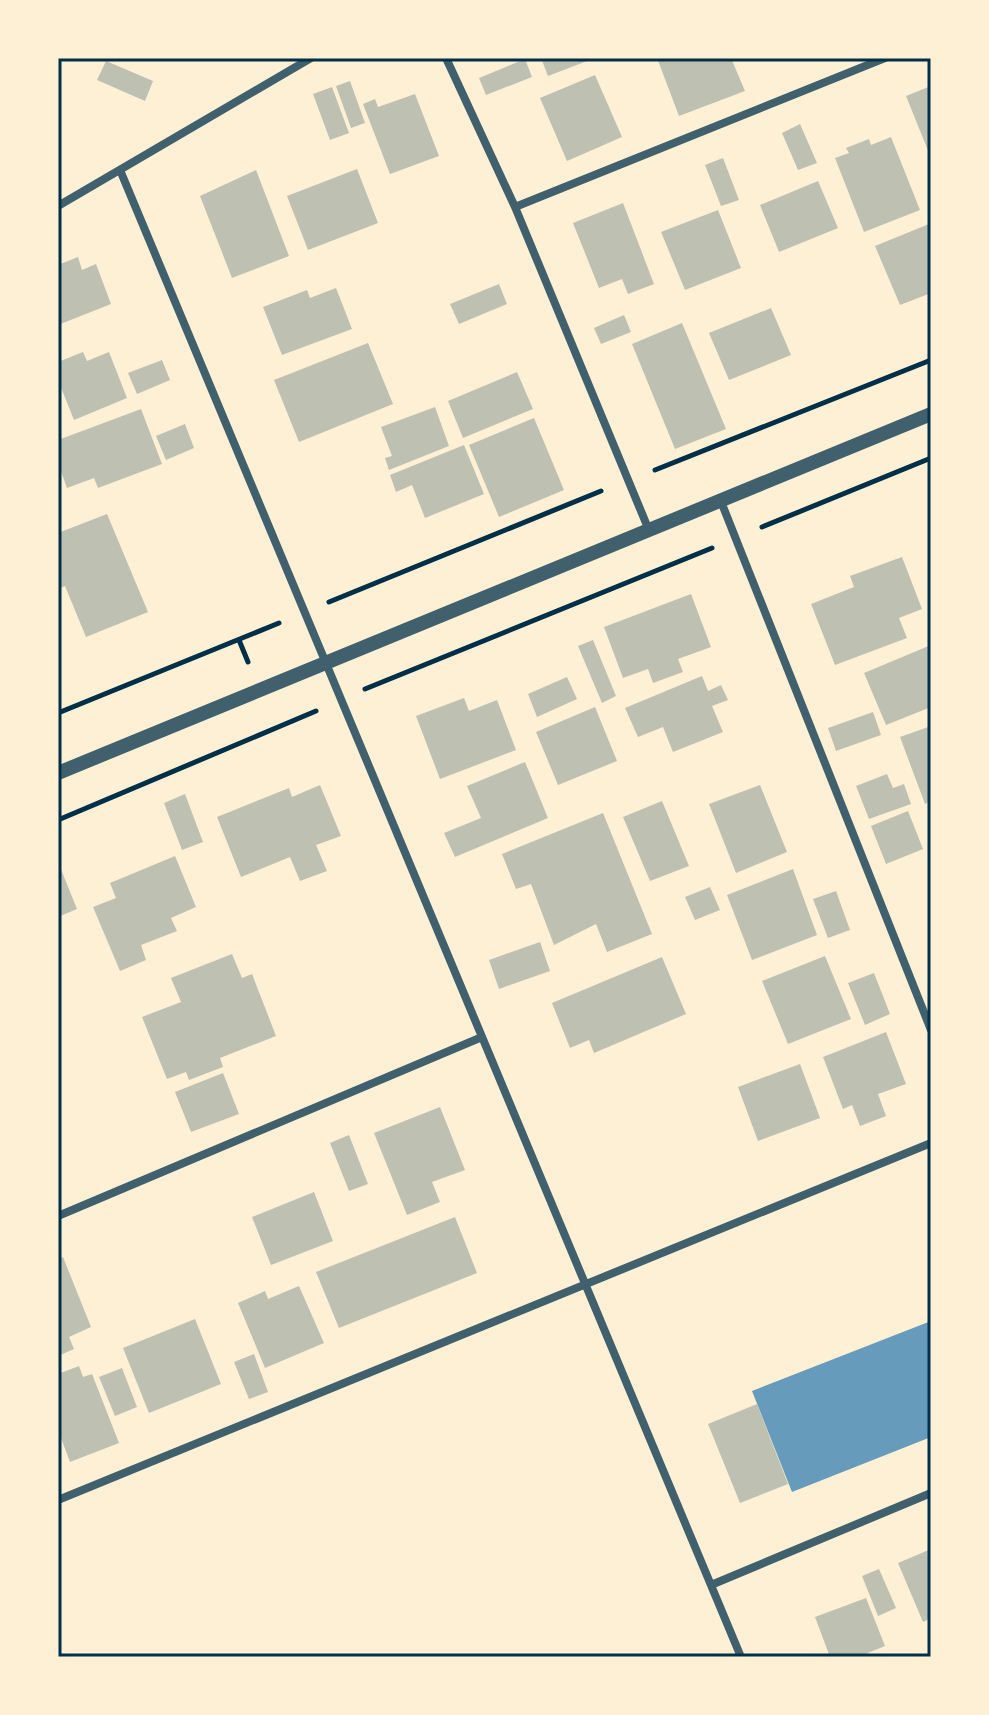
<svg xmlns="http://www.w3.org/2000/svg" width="989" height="1715" font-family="'Space Grotesk',sans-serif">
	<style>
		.water { fill: #669bbc }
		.building { fill: #bec0b2 }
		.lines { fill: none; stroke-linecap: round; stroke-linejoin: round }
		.path { stroke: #003049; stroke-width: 5 }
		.minor { stroke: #3f606c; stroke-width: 8 }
		.tertiary { stroke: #3f606c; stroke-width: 14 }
		.neatline { fill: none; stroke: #003049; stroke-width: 3 }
	</style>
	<rect width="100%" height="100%" fill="#fdf0d5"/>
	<path class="water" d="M 931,1321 L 931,1437 L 792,1492 L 752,1391 Z"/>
	<path class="building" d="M 541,58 L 595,58 L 548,76 Z
		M 657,58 L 731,58 L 745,91 L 679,116 Z
		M 525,59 L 532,77 L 486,95 L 479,78 Z
		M 106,61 L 153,81 L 145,101 L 97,80 Z
		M 595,75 L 622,137 L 567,161 L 540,98 Z
		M 350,81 L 365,123 L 351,128 L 336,86 Z
		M 931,86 L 931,158 L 906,96 Z
		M 332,87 L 349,133 L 330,140 L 313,94 Z
		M 415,94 L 439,156 L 390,174 L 363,104 L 375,99 L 378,107 Z
		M 800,124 L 817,163 L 798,170 L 782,133 Z
		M 891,137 L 920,210 L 864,232 L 835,158 L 849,153 L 846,148 L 869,139 L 871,145 Z
		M 723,158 L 739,200 L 721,206 L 705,165 Z
		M 357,169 L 378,223 L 308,250 L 287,196 Z
		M 256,170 L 289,256 L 232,278 L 200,196 Z
		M 818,181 L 838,228 L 779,252 L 760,205 Z
		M 623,203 L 654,284 L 628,294 L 622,279 L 599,288 L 573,223 Z
		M 718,210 L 741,268 L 685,290 L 661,232 Z
		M 929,224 L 931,293 L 900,305 L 875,246 Z
		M 78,257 L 82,270 L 96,264 L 111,304 L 58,325 L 58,265 Z
		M 499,284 L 507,304 L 459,324 L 450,304 Z
		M 336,288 L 352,329 L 282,355 L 263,307 L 307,290 L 310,298 Z
		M 771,308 L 791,355 L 729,380 L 709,333 Z
		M 624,315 L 631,332 L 601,344 L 594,328 Z
		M 682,323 L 726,429 L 675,449 L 632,344 Z
		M 368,343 L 393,404 L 299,442 L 274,380 Z
		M 83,352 L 87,361 L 109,352 L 127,398 L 74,420 L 58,380 L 58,362 Z
		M 162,360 L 170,380 L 137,394 L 128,373 Z
		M 517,372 L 533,409 L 463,438 L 448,401 Z
		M 435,407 L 449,446 L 389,470 L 385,458 L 392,456 L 381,427 Z
		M 141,409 L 162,464 L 98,488 L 94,478 L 67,488 L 58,463 L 58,440 Z
		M 534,418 L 564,490 L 499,517 L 469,445 Z
		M 185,424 L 194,448 L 166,460 L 156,436 Z
		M 464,445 L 484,494 L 425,518 L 412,485 L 396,492 L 390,475 Z
		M 107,514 L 148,612 L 86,637 L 65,586 L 58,589 L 58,533 Z
		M 902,557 L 922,609 L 899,618 L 907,638 L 835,665 L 811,604 L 854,587 L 850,576 Z
		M 691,594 L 711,647 L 678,659 L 683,672 L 653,683 L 648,669 L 623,678 L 604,627 Z
		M 593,640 L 616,696 L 602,703 L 578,646 Z
		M 931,645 L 931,707 L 886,725 L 864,673 Z
		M 702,676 L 708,691 L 721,685 L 728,700 L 712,706 L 723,732 L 673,752 L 663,727 L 638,737 L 625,708 Z
		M 567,677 L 577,699 L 537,717 L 528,694 Z
		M 464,698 L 469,711 L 497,700 L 516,750 L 440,779 L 416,716 Z
		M 595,707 L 617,761 L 558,785 L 536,732 Z
		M 873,712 L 881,735 L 836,751 L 828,728 Z
		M 931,726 L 931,801 L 925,804 L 900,737 Z
		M 525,762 L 548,818 L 455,857 L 444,833 L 481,818 L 467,786 Z
		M 887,774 L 893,788 L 904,784 L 911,804 L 869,819 L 856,786 Z
		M 320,785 L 341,836 L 316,845 L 327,871 L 300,881 L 290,857 L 241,877 L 217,817 L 289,788 L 292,797 Z
		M 760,785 L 787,852 L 736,873 L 709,804 Z
		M 185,794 L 203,842 L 182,850 L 164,803 Z
		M 662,801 L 689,866 L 650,881 L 623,817 Z
		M 908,811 L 923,849 L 886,864 L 871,826 Z
		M 603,813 L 652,934 L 607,952 L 596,924 L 554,945 L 531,884 L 516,889 L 502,854 Z
		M 175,856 L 196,907 L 171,918 L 177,931 L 141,945 L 146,960 L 120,971 L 93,907 L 116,898 L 110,883 Z
		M 58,862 L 77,909 L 58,917 Z
		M 793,869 L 817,935 L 752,960 L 727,895 Z
		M 710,887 L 720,910 L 695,920 L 685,897 Z
		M 836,891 L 850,930 L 828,938 L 813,899 Z
		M 540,942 L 550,971 L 499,989 L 489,960 Z
		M 232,954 L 242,978 L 252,974 L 276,1036 L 220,1058 L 223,1067 L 189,1080 L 186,1072 L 167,1079 L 142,1017 L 181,1002 L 171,978 Z
		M 825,956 L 851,1019 L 788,1044 L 762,981 Z
		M 662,957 L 686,1014 L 594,1053 L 589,1040 L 570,1048 L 552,1003 Z
		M 874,973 L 890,1014 L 865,1025 L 848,983 Z
		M 886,1032 L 906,1084 L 878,1094 L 886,1116 L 860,1126 L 852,1105 L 843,1109 L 823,1057 Z
		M 800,1064 L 820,1118 L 758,1141 L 738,1087 Z
		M 223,1073 L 239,1114 L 191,1132 L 175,1092 Z
		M 440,1107 L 465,1170 L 432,1182 L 440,1202 L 407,1215 L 374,1133 Z
		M 349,1135 L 368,1184 L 349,1191 L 330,1143 Z
		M 314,1192 L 333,1241 L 271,1265 L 252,1217 Z
		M 455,1217 L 477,1273 L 339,1328 L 316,1272 Z
		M 63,1257 L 91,1327 L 69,1337 L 74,1349 L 58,1356 L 58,1259 Z
		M 299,1286 L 324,1343 L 265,1368 L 238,1303 L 265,1291 L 268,1299 Z
		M 195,1319 L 221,1384 L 149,1413 L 123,1348 Z
		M 254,1354 L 268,1392 L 249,1399 L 234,1362 Z
		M 79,1366 L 83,1377 L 92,1374 L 119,1443 L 70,1462 L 58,1430 L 58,1374 Z
		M 122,1368 L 137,1407 L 115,1416 L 99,1377 Z
		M 757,1404 L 788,1484 L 740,1503 L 708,1424 Z
		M 931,1549 L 931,1618 L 923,1622 L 898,1563 Z
		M 879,1569 L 896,1608 L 878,1616 L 862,1576 Z
		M 866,1598 L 885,1646 L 858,1657 L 830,1657 L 815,1617 Z"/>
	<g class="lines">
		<path class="path" d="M 655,470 L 931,360
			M 762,527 L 931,458
			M 329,602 L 601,491
			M 239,640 L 248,662
			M 365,689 L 712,548
			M 58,713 L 279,623
			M 58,820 L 316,711"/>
		<path class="minor" d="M 446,58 L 515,207 L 648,528
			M 120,170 L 741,1657
			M 58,206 L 311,58
			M 515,207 L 885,58
			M 720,499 L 931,1030
			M 58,1216 L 482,1037
			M 58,1500 L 931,1143
			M 711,1585 L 931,1493"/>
		<path class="tertiary" d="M 58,773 L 931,414"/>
	</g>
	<rect width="989" height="1715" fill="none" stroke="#fdf0d5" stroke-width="120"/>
	<rect x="60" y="60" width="869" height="1595" class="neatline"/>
</svg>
